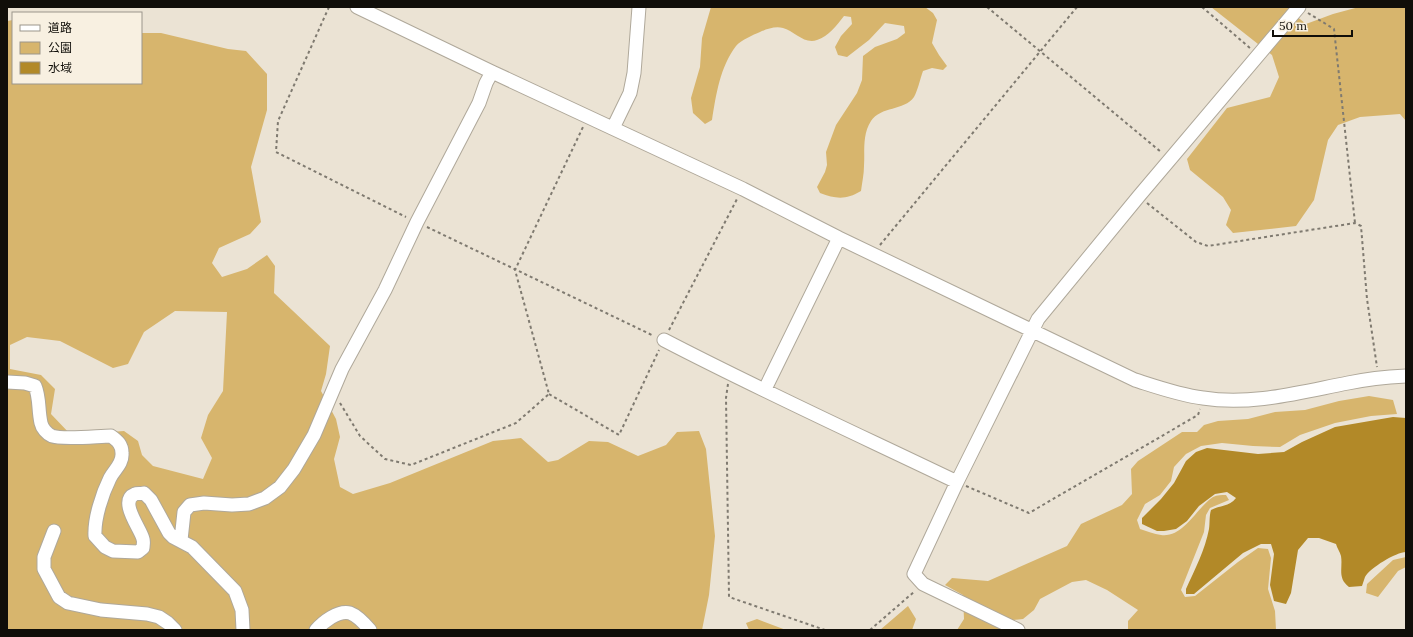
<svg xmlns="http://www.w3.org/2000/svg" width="1413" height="637" font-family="Lora,'Noto Sans JP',serif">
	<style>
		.green { fill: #d7b56d; fill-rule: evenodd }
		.water { fill: #b28928 }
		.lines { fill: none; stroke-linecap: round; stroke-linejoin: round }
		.minor-casing { stroke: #afa89a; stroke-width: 15 }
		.path { stroke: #7f7a70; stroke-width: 2; stroke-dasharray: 3 3; stroke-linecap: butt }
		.minor { stroke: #fff; stroke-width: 13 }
	</style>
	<rect width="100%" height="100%" fill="#ebe3d4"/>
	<path class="green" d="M 711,7 L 925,7 L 933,13 L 937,20 L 932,43 L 939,55 L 947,66 L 943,70 L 932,68 L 923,71 C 920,79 918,90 914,97 C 904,111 881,106 871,121 C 862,135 865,151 864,166 C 864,174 862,183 861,191 C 846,200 836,199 820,193 L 817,187 L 825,172 L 827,165 L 826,152 L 836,125 L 857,93 L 862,80 L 863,56 L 875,47 L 897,39 L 905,33 L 904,26 L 885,23 L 869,40 L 847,57 L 838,55 L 835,47 L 841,36 L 852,24 L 851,17 L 844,16 C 836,26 829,36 817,40 C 805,45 794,31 783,28 C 775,26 767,29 760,32 C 753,35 741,40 736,46 C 720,67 716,95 712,120 L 705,124 L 693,113 L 691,98 L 700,67 L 702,38 Z
		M 1211,7 L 1290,7 L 1289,10 L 1306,24 L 1333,14 L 1359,7 L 1406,7 L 1406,121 L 1400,114 L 1360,117 L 1338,125 L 1328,140 L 1314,200 L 1296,226 L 1233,233 L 1226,225 L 1231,210 L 1223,197 L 1190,170 L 1187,159 L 1227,108 L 1270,97 L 1279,77 L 1272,55 Z
		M 13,20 L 13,83 L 141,83 L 141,33 L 161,33 L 228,49 L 246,51 L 267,74 L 267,110 L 251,167 L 261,222 L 250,234 L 219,248 L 212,263 L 222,277 L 247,269 L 267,255 L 275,266 L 274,293 L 330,346 L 326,374 L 321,391 L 336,419 L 340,437 L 334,459 L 340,487 L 353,494 L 390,483 L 493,441 L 521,438 L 548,462 L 558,460 L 589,441 L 608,442 L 638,456 L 666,445 L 677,432 L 699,431 L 706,449 L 715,536 L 709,595 L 702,630 L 7,630 L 7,21 ZM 175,311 L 227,312 L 223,391 L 208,415 L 201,438 L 212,458 L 203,479 L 153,466 L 142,455 L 138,441 L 124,431 L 71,435 L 51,414 L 55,389 L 41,375 L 10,369 L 10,345 L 27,337 L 60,341 L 113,368 L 128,364 L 144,332 Z
		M 1369,396 L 1393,400 L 1397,414 L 1371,416 L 1335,423 L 1300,435 L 1280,447 L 1253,446 L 1222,443 L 1201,446 L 1186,454 L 1174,467 L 1171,481 L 1160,495 L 1145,504 L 1137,520 L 1140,529 C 1147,531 1154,534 1161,535 C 1184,538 1197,507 1213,497 C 1217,495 1222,495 1226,495 L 1229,500 L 1210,508 L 1206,515 L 1204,532 L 1181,590 L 1185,597 L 1195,596 L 1238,562 L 1258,548 L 1268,549 L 1271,558 L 1268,589 L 1275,611 L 1276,630 L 1128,630 L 1128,621 L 1138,610 L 1107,590 L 1086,580 L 1072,582 L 1040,599 L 1034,610 L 1023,619 L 1013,620 L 1007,630 L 957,630 L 964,619 L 963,595 L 945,585 L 952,578 L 988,581 L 1067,546 L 1081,524 L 1122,505 L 1132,494 L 1131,469 L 1138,461 L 1182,432 L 1197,432 L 1204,425 L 1218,421 L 1248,419 L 1275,412 L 1305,410 L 1339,401 Z
		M 1406,557 L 1406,567 L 1398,571 L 1378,597 L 1366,593 L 1367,584 L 1393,560 Z
		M 908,606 L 916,619 L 912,630 L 880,630 Z
		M 757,619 L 786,630 L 749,630 L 746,623 Z"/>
	<path class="water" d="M 1393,417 L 1406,418 L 1406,552 C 1396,552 1370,568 1365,577 C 1364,580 1363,583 1362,586 L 1349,587 C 1337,578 1343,568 1341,556 C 1340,552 1337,548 1336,544 L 1319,538 L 1308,538 L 1298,550 L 1291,593 L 1286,604 L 1274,601 L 1270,585 L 1274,554 L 1271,544 L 1261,544 L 1243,553 L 1194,594 L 1186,594 L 1186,589 C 1195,569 1205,550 1209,529 C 1210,523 1209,517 1211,510 C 1220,505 1229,507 1236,498 L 1227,492 L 1215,494 L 1199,506 L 1187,521 L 1176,529 L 1164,531 L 1157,531 L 1142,524 L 1142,518 L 1161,499 L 1174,483 L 1186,461 L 1196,452 L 1207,448 L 1258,454 L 1284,452 L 1302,442 L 1335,427 Z"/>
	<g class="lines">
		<g class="minor-casing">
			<path id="minor" d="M 357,7 L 492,72 L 743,189 L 839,238 L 1135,380 C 1157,387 1179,395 1203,398 C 1251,406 1301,392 1348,383 C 1367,379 1386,377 1406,376
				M 613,128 L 630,93 L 634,73 L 639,7
				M 664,340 C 760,390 859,435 957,482
				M 7,382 L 25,383 L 35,386 C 40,398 38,410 41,423 C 42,428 47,434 52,436 C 63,440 99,436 111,436 C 118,441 122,445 122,453 C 123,464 114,470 110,478 C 102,494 94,519 95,536 L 105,547 L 113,551 L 138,552 L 143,548 C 143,545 144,542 143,539 C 141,529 118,501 135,494 C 137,493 141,494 144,493 L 151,500 L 169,533 L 173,537 L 192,547 L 235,591 L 242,610 L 243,630
				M 765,389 L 839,238
				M 54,531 L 44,557 L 44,569 L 59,597 L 68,603 L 101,610 L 147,614 L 159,617 L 168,623 L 175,630
				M 181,540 L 184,512 L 190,505 L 204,503 L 232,505 L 249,504 L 265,498 L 280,487 L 294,469 L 314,435 L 342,369 L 385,290 L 417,222 L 479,103 L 486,83 L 492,72
				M 316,630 C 323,622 338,610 350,613 C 358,616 365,624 370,630
				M 1018,630 L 923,584 L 914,574 L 957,482 L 1038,319 L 1139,196 L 1299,7"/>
		</g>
		<path class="path" d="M 329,7 L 278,121 L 276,152 L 406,217
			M 987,7 L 1161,152
			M 1202,7 L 1250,48
			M 1308,13 L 1334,29 L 1355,223
			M 1147,203 L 1196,242 L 1208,246 L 1355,223 L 1361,226 L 1367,299 L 1377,367
			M 427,227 L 654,336
			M 880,245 L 1077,7
			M 669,330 L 737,199
			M 728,384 L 726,398 L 729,597 L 825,630
			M 549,394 L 619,435 L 659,350
			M 340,403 L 360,436 L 385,459 L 411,465 L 516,423 L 549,394 L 515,270 L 583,127
			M 966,486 L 1029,513 L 1198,415 L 1200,409
			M 870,630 L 915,591"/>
		<use href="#minor" class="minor"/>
	</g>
	<rect width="1413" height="637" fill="none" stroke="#100e09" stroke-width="16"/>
	<rect x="12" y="12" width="130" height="72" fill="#f8f0e1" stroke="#9b968b"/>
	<rect x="20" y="25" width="20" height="6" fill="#ffffff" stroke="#9b968b"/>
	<text x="48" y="32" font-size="12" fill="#100e09">道路</text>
	<rect x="20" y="42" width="20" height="12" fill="#d7b56d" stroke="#9b968b"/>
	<text x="48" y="52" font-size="12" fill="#100e09">公園</text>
	<rect x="20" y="62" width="20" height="12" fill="#b28928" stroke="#9b968b"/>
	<text x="48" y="72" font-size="12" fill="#100e09">水域</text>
	<path d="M1273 30v6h79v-6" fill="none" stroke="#100e09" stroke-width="2"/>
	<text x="1279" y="30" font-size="12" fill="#100e09" stroke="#f8f0e1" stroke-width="3" paint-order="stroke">50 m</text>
</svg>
